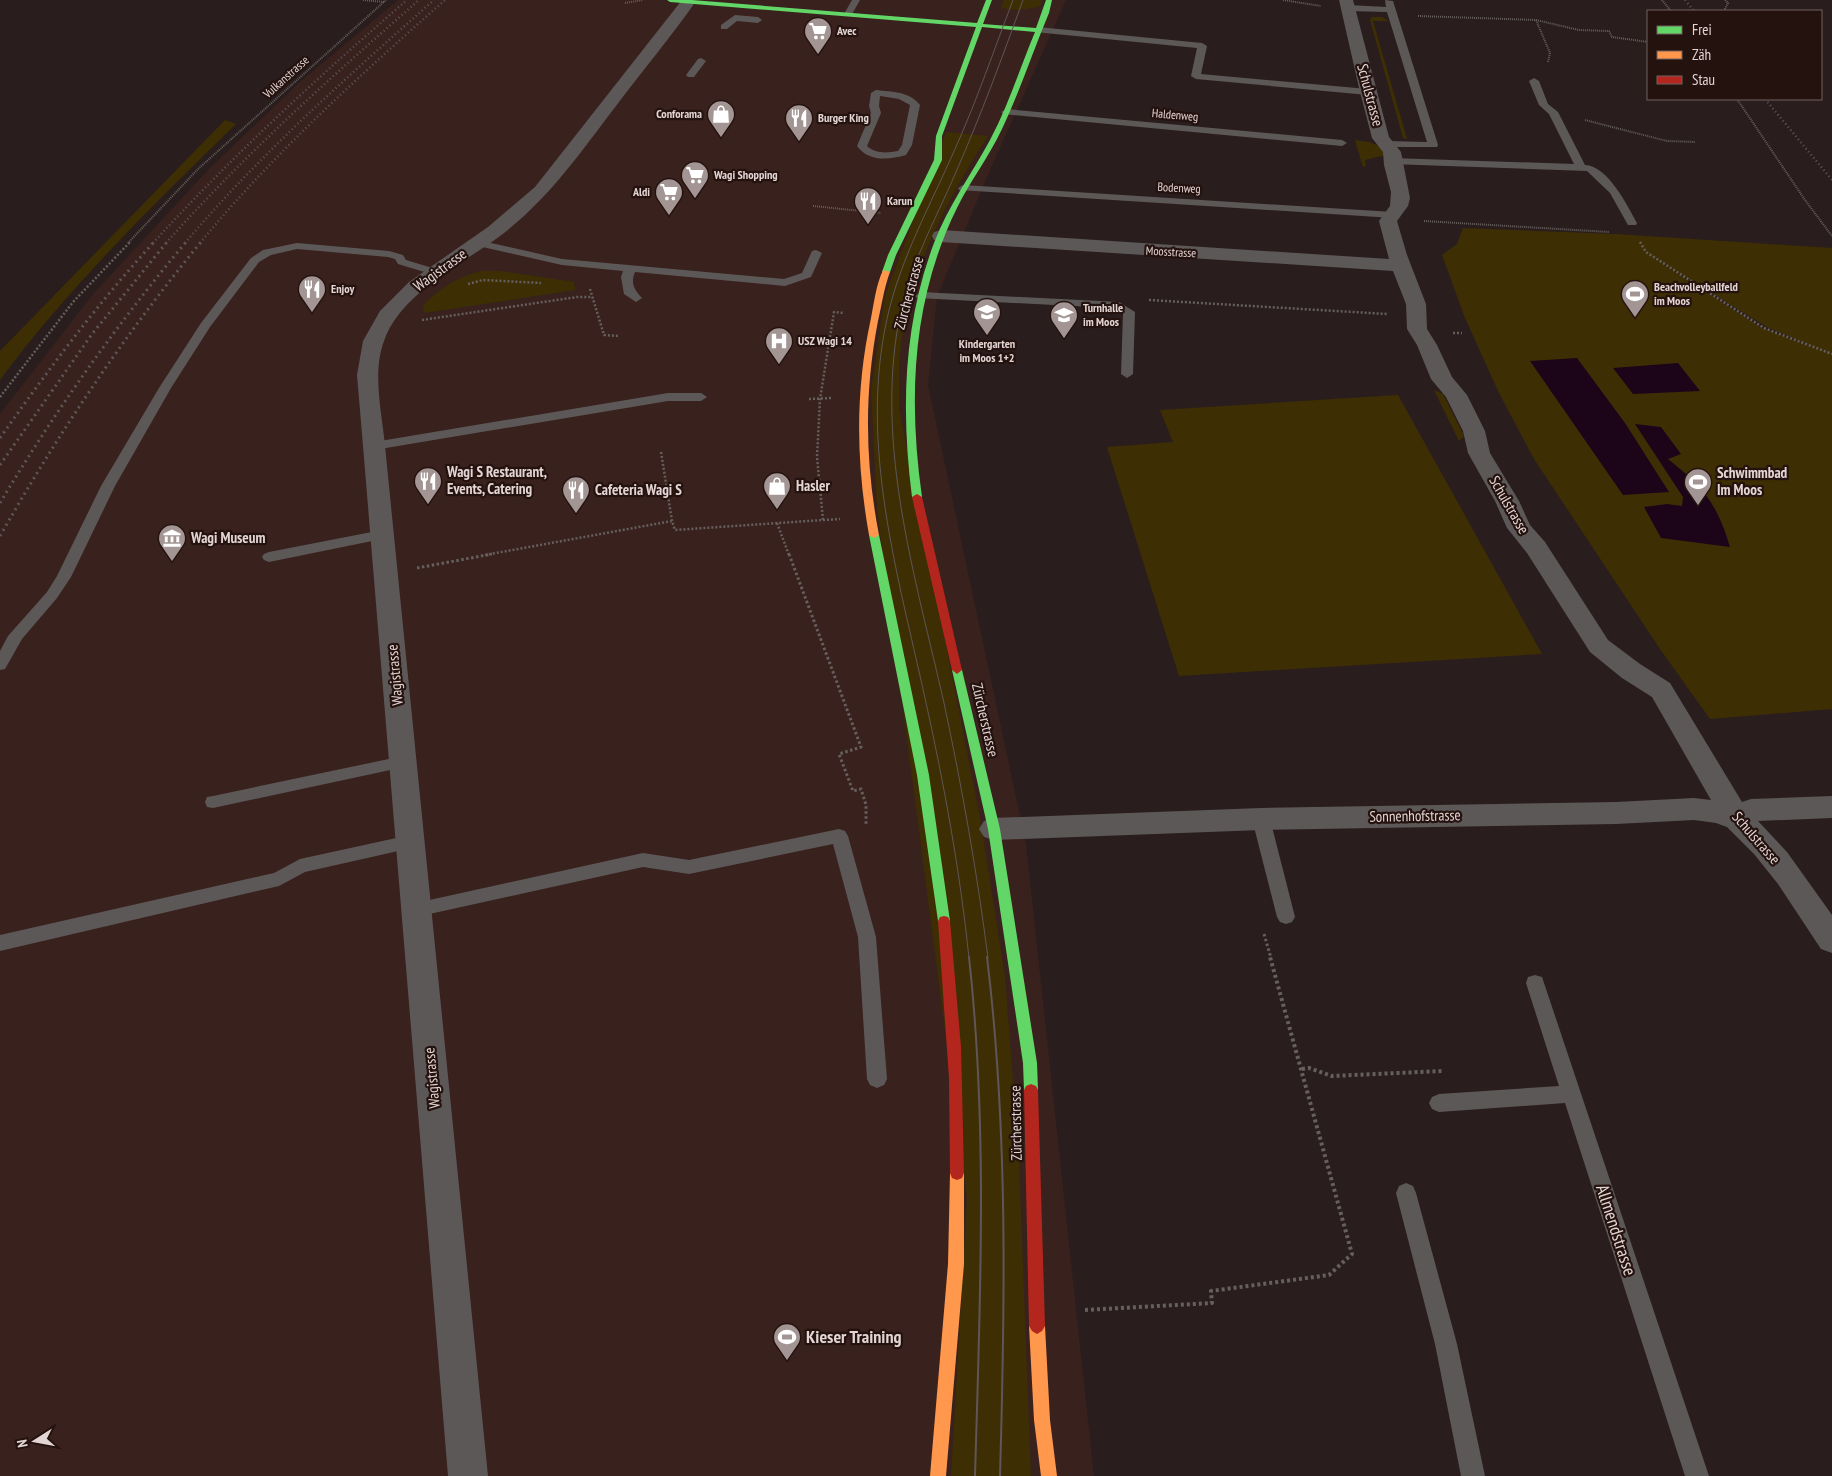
<svg xmlns="http://www.w3.org/2000/svg" width="1832" height="1476" font-family="'PT Sans Narrow',sans-serif">
	<style>
		.built { fill: #39211d }
		.green { fill: #3e2e04; fill-rule: evenodd }
		.water { fill: #1c0419 }
		.lines { fill: none; stroke-linecap: round; stroke-linejoin: round }
		.path-far3 { stroke: #655f5e; stroke-width: 2; stroke-dasharray: 1 1; stroke-linecap: butt }
		.path-far2 { stroke: #655f5e; stroke-width: 2.5; stroke-dasharray: 2 2; stroke-linecap: butt }
		.path-far1 { stroke: #655f5e; stroke-width: 3; stroke-dasharray: 2.5 2.5; stroke-linecap: butt }
		.path { stroke: #655f5e; stroke-width: 4; stroke-dasharray: 3 3; stroke-linecap: butt }
		.lane { fill: #5d5858; fill-rule: evenodd }
		.street { fill: #5d5858; fill-rule: evenodd }
		.fast { fill: #63d668; fill-rule: evenodd }
		.slow { fill: #ff974d; fill-rule: evenodd }
		.jam { fill: #b3261e; fill-rule: evenodd }
		.tram-far1 { stroke: #5e5657; stroke-width: 1 }
		.tram { stroke: #5e5657; stroke-width: 2 }
		.rail-far1 { stroke: #5e5657; stroke-width: 2.5; stroke-dasharray: 1 3; stroke-linecap: butt }
		.rail { stroke: #5e5657; stroke-width: 3; stroke-dasharray: 2 4; stroke-linecap: butt }
		.labels { text-anchor: middle; stroke-width: 4.5; stroke-linejoin: round; paint-order: stroke }
		.far-poi-label { font-size: 12px; font-weight: bold; fill: #e3d5d3; stroke: #24120f; text-anchor: start }
		.far-street-label { font-size: 12px; fill: #e3d5d3; stroke: #24120f }
		.street-label { font-size: 15px; fill: #e3d5d3; stroke: #24120f }
		.poi-label { font-size: 15px; font-weight: bold; fill: #e3d5d3; stroke: #24120f; text-anchor: start }
		.near-street-label { font-size: 18px; fill: #e3d5d3; stroke: #24120f }
		.near-poi-label { font-size: 18px; font-weight: bold; fill: #e3d5d3; stroke: #24120f; text-anchor: start }
	</style>
	<rect width="100%" height="100%" fill="#291e1d"/>
	<path class="built" d="M 398,0 L 1066,0 L 987,177 L 937,297 L 928,385 L 1026,844 L 1094,1476 L 0,1476 L 0,414 L 94,293 L 209,169 L 300,82 Z"/>
	<path class="green" d="M 1004,0 L 1042,0 L 1040,6 C 1030,9 1010,12 1001,7 Z
		M 1372,17 L 1382,17 L 1389,21 L 1373,21 L 1407,139 L 1403,138 L 1370,20 Z
		M 225,120 L 236,124 C 153,205 69,287 0,380 L 0,351 Z
		M 946,132 L 988,136 C 943,205 904,282 899,366 C 899,380 899,394 899,408 L 979,812 L 1005,976 L 1019,1161 L 1031,1476 L 951,1476 L 967,1198 L 877,509 L 871,390 L 885,296 Z
		M 1355,140 L 1369,142 L 1384,148 L 1386,155 L 1365,160 L 1366,166 L 1363,167 Z
		M 1463,228 L 1616,234 L 1832,248 L 1832,709 L 1710,719 L 1660,649 L 1534,459 L 1499,393 L 1465,318 L 1442,255 L 1457,244 ZM 1649,255 L 1767,327 L 1825,352 L 1762,328 Z
		M 482,271 L 501,271 L 574,282 L 575,290 L 424,313 L 423,305 C 441,288 458,276 482,271 Z
		M 1434,390 L 1443,394 L 1464,436 L 1459,441 Z
		M 1398,395 L 1542,654 L 1179,676 L 1107,447 L 1173,442 L 1160,410 Z"/>
	<path class="water" d="M 1577,358 L 1625,423 L 1669,492 L 1623,495 L 1530,361 Z
		M 1678,363 L 1700,391 L 1633,394 L 1613,368 Z
		M 1635,424 L 1661,427 L 1681,454 L 1668,459 C 1703,487 1717,503 1730,547 L 1661,538 L 1644,507 L 1667,504 L 1682,506 L 1683,497 Z"/>
	<g class="lines">
		<path class="path-far3" d="M 363,0 L 384,2
			M 1283,0 L 1321,6
			M 1662,0 L 1671,11
			M 625,3 L 643,0
			M 1724,11 L 1728,3 L 1725,0
			M 1418,16 L 1536,20 L 1550,53 L 1548,62
			M 1536,20 L 1579,30 L 1609,31 L 1612,37 L 1648,42
			M 1737,99 L 1805,200 L 1832,236
			M 1585,120 L 1667,141 L 1695,142
			M 813,206 L 881,213
			M 1424,221 L 1609,232
			M 128,243 L 198,169 L 386,0"/>
		<path class="path-far2" d="M 1640,242 L 1646,252 L 1764,328 L 1832,354
			M 468,284 L 483,280 L 541,283
			M 590,289 L 604,335 L 619,336
			M 1149,300 L 1387,314
			M 422,320 L 577,297 L 592,297
			M 1453,333 L 1462,333
			M 0,397 L 73,302 L 130,242
			M 809,399 L 831,398
			M 661,452 L 672,521
			M 823,520 L 840,519
			M 777,523 L 789,555
			M 485,555 L 672,521 L 675,530 L 823,520 L 817,457 L 820,399 L 834,312 L 844,313"/>
		<path class="path-far1" d="M 789,554 L 861,747 L 839,754 L 853,791 L 861,789 L 866,805 L 866,824
			M 417,568 L 492,554
			M 1264,934 L 1271,958"/>
		<path class="path" d="M 1302,1069 L 1309,1068 L 1332,1076 L 1442,1071
			M 1085,1310 L 1212,1303 L 1211,1291 L 1329,1275 L 1352,1254 L 1270,957"/>
		<path class="lane" d="M 852,0 L 860,0 L 851,16 L 845,16 L 844,14 Z
			M 1385,0 L 1393,1 L 1438,145 L 1437,147 L 1386,147 L 1381,144 L 1386,141 L 1427,142 L 1387,12 L 1348,11 L 1344,8 L 1348,5 L 1386,7 Z
			M 735,15 L 758,17 L 762,20 L 758,23 L 737,21 L 727,29 L 721,29 L 721,25 Z
			M 1038,27 L 1202,43 L 1207,46 L 1201,74 L 1368,89 L 1373,92 L 1368,95 L 1196,79 L 1191,76 L 1197,48 L 1035,32 L 1034,30 Z
			M 701,58 L 706,61 L 694,77 L 688,77 L 686,75 L 698,59 Z
			M 1534,78 L 1539,81 L 1548,104 L 1558,112 L 1585,165 C 1608,166 1627,205 1637,223 L 1636,225 L 1628,225 L 1610,193 L 1587,171 L 1391,164 L 1386,161 L 1391,158 L 1574,164 L 1549,114 L 1539,105 L 1529,81 Z
			M 876,90 C 892,92 909,91 920,105 L 912,145 L 906,155 C 888,160 869,162 857,146 L 871,113 L 869,106 L 871,93 ZM 880,96 L 899,99 L 910,105 L 902,145 L 898,151 C 887,153 876,154 867,146 L 881,113 L 879,106 Z
			M 1006,109 L 1342,140 L 1347,143 L 1342,146 L 1003,114 L 1001,112 Z
			M 963,185 L 1393,212 L 1398,215 L 1393,218 L 959,190 L 958,188 Z
			M 478,240 L 562,259 L 784,279 L 802,273 L 812,251 L 816,250 L 822,253 L 811,277 L 785,286 L 635,272 C 630,284 635,290 642,298 L 636,302 L 624,294 L 621,277 L 623,271 L 562,265 L 474,245 L 472,243 L 474,241 Z
			M 297,243 L 389,251 L 403,255 L 406,260 L 439,270 L 441,272 L 435,275 L 431,274 L 398,264 L 395,259 L 388,257 L 297,249 L 271,255 L 259,262 L 210,327 L 171,388 L 115,486 L 71,577 L 57,598 L 22,639 L 5,669 L 0,670 L 0,651 L 8,636 L 47,592 L 57,576 L 101,486 L 159,388 L 201,323 L 251,258 L 263,250 Z
			M 921,292 L 1119,302 L 1135,312 L 1133,374 L 1127,378 L 1121,374 L 1123,314 L 1113,308 L 917,298 L 915,296 Z
			M 668,393 L 701,393 L 707,397 L 701,401 L 668,401 L 374,450 L 367,446 L 374,442 Z
			M 382,530 L 387,532 L 389,535 L 387,538 L 269,562 L 264,560 L 262,557 L 264,554 L 269,552 Z
			M 403,756 L 409,758 L 411,762 L 409,766 L 213,808 L 207,807 L 205,802 L 207,797 L 213,796 Z
			M 1261,812 L 1267,814 L 1270,819 L 1295,917 L 1292,922 L 1286,924 L 1280,922 L 1277,917 L 1252,819 L 1255,814 Z
			M 839,829 L 845,831 L 848,836 L 876,937 L 887,1079 L 884,1085 L 877,1088 L 870,1085 L 867,1079 L 858,937 L 833,844 L 689,874 L 643,867 L 416,917 L 410,915 L 407,910 L 410,905 L 416,903 L 643,853 L 689,860 Z
			M 410,835 L 416,837 L 419,842 L 416,847 L 305,872 L 279,886 L 0,951 L 0,935 L 274,873 L 300,859 Z
			M 1535,975 L 1542,977 L 1544,983 L 1709,1476 L 1685,1476 L 1565,1103 L 1439,1112 L 1432,1109 L 1429,1103 L 1432,1097 L 1439,1094 L 1559,1086 L 1526,983 L 1528,977 Z
			M 1406,1183 L 1413,1186 L 1416,1193 L 1457,1344 L 1485,1476 L 1461,1476 L 1435,1344 L 1396,1193 L 1399,1186 Z"/>
		<path class="street" d="M 682,0 L 696,1 C 671,37 642,71 616,106 C 580,153 548,200 500,236 C 462,264 400,294 384,341 C 372,373 382,413 385,446 L 488,1476 L 448,1476 L 363,446 L 357,375 L 363,341 L 380,311 L 409,282 L 488,227 L 535,187 Z
			M 1339,0 L 1353,0 L 1389,137 L 1401,152 L 1410,198 L 1408,206 L 1397,221 L 1407,255 L 1426,304 L 1427,329 L 1437,345 L 1452,377 L 1467,395 L 1485,431 L 1490,453 L 1519,501 L 1530,525 L 1545,542 L 1608,640 L 1640,664 L 1670,683 L 1742,802 L 1751,799 L 1832,796 L 1832,818 L 1758,821 L 1787,852 L 1832,915 L 1832,953 L 1821,949 L 1778,884 L 1754,854 L 1727,827 L 1716,823 L 1694,820 L 1616,824 L 1261,830 L 994,840 L 984,837 L 979,829 L 984,821 L 994,818 L 1261,808 L 1616,802 L 1694,798 L 1711,800 L 1652,697 L 1622,678 L 1590,652 L 1527,553 L 1507,528 L 1495,501 L 1468,453 L 1463,431 L 1446,397 L 1431,379 L 1417,345 L 1407,329 L 1406,304 L 1393,271 L 941,242 L 934,240 L 932,236 L 934,232 L 941,230 L 1389,259 L 1379,221 L 1390,206 L 1391,192 L 1384,165 L 1383,152 L 1372,138 L 1360,92 Z"/>
		<path class="fast" d="M 667,0 L 692,0 L 977,23 L 986,0 L 992,0 L 983,24 L 1036,28 L 1046,0 L 1052,0 L 1049,13 C 1033,51 1020,91 1002,129 C 989,157 970,181 957,208 C 912,299 908,398 922,497 L 920,499 L 914,499 L 912,497 C 901,411 903,325 934,243 C 948,206 971,175 990,140 C 1008,106 1020,68 1035,32 L 982,27 L 942,136 L 942,160 L 896,255 L 890,272 L 886,274 L 882,272 L 888,255 L 934,160 L 936,136 L 976,27 L 670,2 Z
			M 874,532 L 879,535 L 929,775 L 950,921 L 948,925 L 944,926 L 940,925 L 938,921 L 917,775 L 869,535 Z
			M 957,666 L 962,670 L 1000,829 L 1037,1063 L 1038,1090 L 1036,1094 L 1031,1096 L 1026,1094 L 1024,1090 L 1023,1063 L 988,829 L 952,670 Z"/>
		<path class="slow" d="M 883,270 L 890,272 C 884,288 882,304 878,321 C 864,393 865,463 879,535 L 874,538 L 869,535 C 856,462 855,391 871,318 C 874,303 876,285 883,270 Z
			M 957,1166 L 962,1168 L 964,1173 L 964,1264 L 946,1476 L 930,1476 L 948,1264 L 950,1173 L 952,1168 Z
			M 1037,1318 L 1042,1321 L 1045,1326 L 1050,1420 L 1057,1476 L 1041,1476 L 1034,1420 L 1029,1326 L 1032,1321 Z"/>
		<path class="jam" d="M 917,494 L 922,497 L 962,670 L 957,674 L 952,670 L 912,497 Z
			M 944,916 L 948,917 L 950,921 L 961,1047 L 964,1173 L 962,1178 L 957,1180 L 952,1178 L 950,1173 L 949,1078 L 938,921 L 940,917 Z
			M 1031,1084 L 1036,1086 L 1038,1090 L 1045,1326 L 1042,1331 L 1037,1334 L 1032,1331 L 1029,1326 L 1024,1090 L 1026,1086 Z"/>
		<path class="tram-far1" d="M 969,958 C 960,870 944,784 925,698 C 898,575 859,445 887,319 C 900,259 931,204 955,149 C 977,100 994,50 1013,0
			M 988,958 C 977,872 962,787 944,703 C 916,579 875,448 899,320 C 909,266 935,221 956,172 C 981,115 1002,58 1023,0"/>
		<path class="tram" d="M 969,957 C 988,1129 980,1303 975,1476
			M 987,957 C 1008,1129 1005,1303 1000,1476"/>
		<path class="rail-far1" d="M 1685,0 L 1694,11
			M 1765,99 L 1832,180
			M 153,243 C 232,156 318,77 407,0
			M 166,243 C 244,155 331,77 419,0
			M 185,243 C 260,154 347,77 434,0
			M 200,243 C 273,154 359,76 445,0"/>
		<path class="rail" d="M 0,438 C 48,370 98,303 154,242
			M 0,465 L 92,334 L 167,242
			M 0,503 C 55,411 117,324 186,242
			M 0,536 C 59,432 125,334 201,242"/>
	</g>
	<defs>
		<g id="supermarket-pin" transform="scale(1.4375)"><path d="M0 17L-7.5 6A9.5 9.5 0 1 1 7.5 6Z" fill="#a29593" stroke="#24120f"/><path d="M-6-5.5h2.5l.6 2H6L4.5 2H-2.5L-4.4-4H-6ZM-1.5 3.2a1.3 1.3 0 1 0 .1 0ZM3 3.2a1.3 1.3 0 1 0 .1 0Z" fill="#fff"/></g>
		<g id="shop-pin" transform="scale(1.4375)"><path d="M0 17L-7.5 6A9.5 9.5 0 1 1 7.5 6Z" fill="#a29593" stroke="#24120f"/><path d="M-5-2.5h2.3a2.7 3.5 0 0 1 5.4 0H5L5.5 6h-11ZM-1.5-2.5h3a1.5 2.3 0 0 0-3 0Z" fill="#fff"/></g>
		<g id="restaurant-pin" transform="scale(1.4375)"><path d="M0 17L-7.5 6A9.5 9.5 0 1 1 7.5 6Z" fill="#a29593" stroke="#24120f"/><path d="M-5-6h1v4h1v-4h1v4h1v-4h1v5L-1.5 .5V6h-2V.5L-5-1ZM5-6V6H3V1.5H1.5Q1.5-4 5-6Z" fill="#fff"/></g>
		<g id="stadium-pin" transform="scale(1.4375)"><path d="M0 17L-7.5 6A9.5 9.5 0 1 1 7.5 6Z" fill="#a29593" stroke="#24120f"/><path d="M0-5a6.5 5 0 1 0 0 10a6.5 5 0 1 0 0-10ZM-3.5-1.8h7v3.6h-7Z" fill="#fff"/></g>
		<g id="school-pin" transform="scale(1.4375)"><path d="M0 17L-7.5 6A9.5 9.5 0 1 1 7.5 6Z" fill="#a29593" stroke="#24120f"/><path d="M0-5L7-2L0 1L-7-2ZM-4 1L0 2.5L4 1V4Q0 6-4 4Z" fill="#fff"/></g>
		<g id="hospital-pin" transform="scale(1.4375)"><path d="M0 17L-7.5 6A9.5 9.5 0 1 1 7.5 6Z" fill="#a29593" stroke="#24120f"/><path d="M-5-5h3v3.5h4V-5h3V5h-3V1.5h-4V5h-3Z" fill="#fff"/></g>
		<g id="museum-pin" transform="scale(1.4375)"><path d="M0 17L-7.5 6A9.5 9.5 0 1 1 7.5 6Z" fill="#a29593" stroke="#24120f"/><path d="M0-6L6-3V-2H-6V-3ZM-5-1h2V3h-2ZM-1-1h2V3h-2ZM3-1h2V3H3ZM-6 4H6V6H-6Z" fill="#fff"/></g>
	</defs>
	<g fill-rule="evenodd">
		<use href="#supermarket-pin" x="818" y="31"/>
		<use href="#shop-pin" x="721" y="114"/>
		<use href="#restaurant-pin" x="799" y="118"/>
		<use href="#supermarket-pin" x="695" y="175"/>
		<use href="#supermarket-pin" x="669" y="192"/>
		<use href="#restaurant-pin" x="868" y="201"/>
		<use href="#restaurant-pin" x="312" y="289"/>
		<use href="#stadium-pin" x="1635" y="294"/>
		<use href="#school-pin" x="987" y="312"/>
		<use href="#school-pin" x="1064" y="315"/>
		<use href="#hospital-pin" x="779" y="341"/>
		<use href="#restaurant-pin" x="428" y="481"/>
		<use href="#stadium-pin" x="1698" y="482"/>
		<use href="#shop-pin" x="777" y="486"/>
		<use href="#restaurant-pin" x="576" y="490"/>
		<use href="#museum-pin" x="172" y="538"/>
		<use href="#stadium-pin" x="787" y="1337"/>
	</g>
	<g class="labels">
		<g class="far-poi-label">
			<text x="837" y="35">Avec</text>
			<text x="702" y="118" text-anchor="end">Conforama</text>
			<text x="818" y="122">Burger King</text>
			<text x="714" y="179">Wagi Shopping</text>
			<text x="650" y="196" text-anchor="end">Aldi</text>
			<text x="887" y="205">Karun</text>
			<text x="1654" y="291">Beachvolleyballfeld<tspan x="1654" dy="14">im Moos</tspan></text>
			<text x="331" y="293">Enjoy</text>
			<text x="1083" y="312">Turnhalle<tspan x="1083" dy="14">im Moos</tspan></text>
			<text x="798" y="345">USZ Wagi 14</text>
			<text x="987" y="348" text-anchor="middle">Kindergarten<tspan x="987" dy="14">im Moos 1+2</tspan></text>
		</g>
		<g class="far-street-label">
			<text transform="translate(286 77) rotate(-42)" y="4">Vulkanstrasse</text>
			<text transform="translate(1175 115) rotate(5)" y="4">Haldenweg</text>
			<text transform="translate(1179 188) rotate(3)" y="4">Bodenweg</text>
			<text transform="translate(1171 252) rotate(3)" y="4">Moosstrasse</text>
		</g>
		<g class="street-label">
			<text transform="translate(1370 95) rotate(75)" y="5">Schulstrasse</text>
			<text transform="translate(440 270) rotate(-36)" y="5">Wagistrasse</text>
			<text transform="translate(909 293) rotate(-75)" y="5">Zürcherstrasse</text>
			<text transform="translate(1509 505) rotate(60)" y="5">Schulstrasse</text>
			<text transform="translate(395 675) rotate(-95)" y="5">Wagistrasse</text>
			<text transform="translate(985 720) rotate(77)" y="5">Zürcherstrasse</text>
			<text transform="translate(1415 816) rotate(-1)" y="5">Sonnenhofstrasse</text>
			<text transform="translate(1756 838) rotate(49)" y="5">Schulstrasse</text>
			<text transform="translate(432 1078) rotate(-95)" y="5">Wagistrasse</text>
			<text transform="translate(1016 1123) rotate(-91)" y="5">Zürcherstrasse</text>
		</g>
		<g class="poi-label">
			<text x="447" y="477">Wagi S Restaurant,<tspan x="447" dy="17">Events, Catering</tspan></text>
			<text x="1717" y="478">Schwimmbad<tspan x="1717" dy="17">Im Moos</tspan></text>
			<text x="796" y="491">Hasler</text>
			<text x="595" y="495">Cafeteria Wagi S</text>
			<text x="191" y="543">Wagi Museum</text>
		</g>
		<g class="near-street-label">
			<text transform="translate(1616 1230) rotate(72)" y="6">Allmendstrasse</text>
		</g>
		<g class="near-poi-label">
			<text x="806" y="1343">Kieser Training</text>
		</g>
	</g>
	<rect x="1647" y="10" width="175" height="90" fill="#24120f" stroke="#70605d"/>
	<rect x="1657" y="26" width="25" height="8" fill="#63d668" stroke="#70605d"/>
	<text x="1692" y="35" font-size="15" fill="#e3d5d3">Frei</text>
	<rect x="1657" y="51" width="25" height="8" fill="#ff974d" stroke="#70605d"/>
	<text x="1692" y="60" font-size="15" fill="#e3d5d3">Zäh</text>
	<rect x="1657" y="76" width="25" height="8" fill="#b3261e" stroke="#70605d"/>
	<text x="1692" y="85" font-size="15" fill="#e3d5d3">Stau</text>
	<g transform="translate(35 1441) rotate(259)" stroke="#24120f" stroke-width="4" paint-order="stroke">
	<path d="M0-4L9 19L0 12L-9 19Z" fill="#e3d5d3"/>
	<text y="-8" font-size="14" font-weight="bold" text-anchor="middle" fill="#e3d5d3">N</text>
	</g>
</svg>
